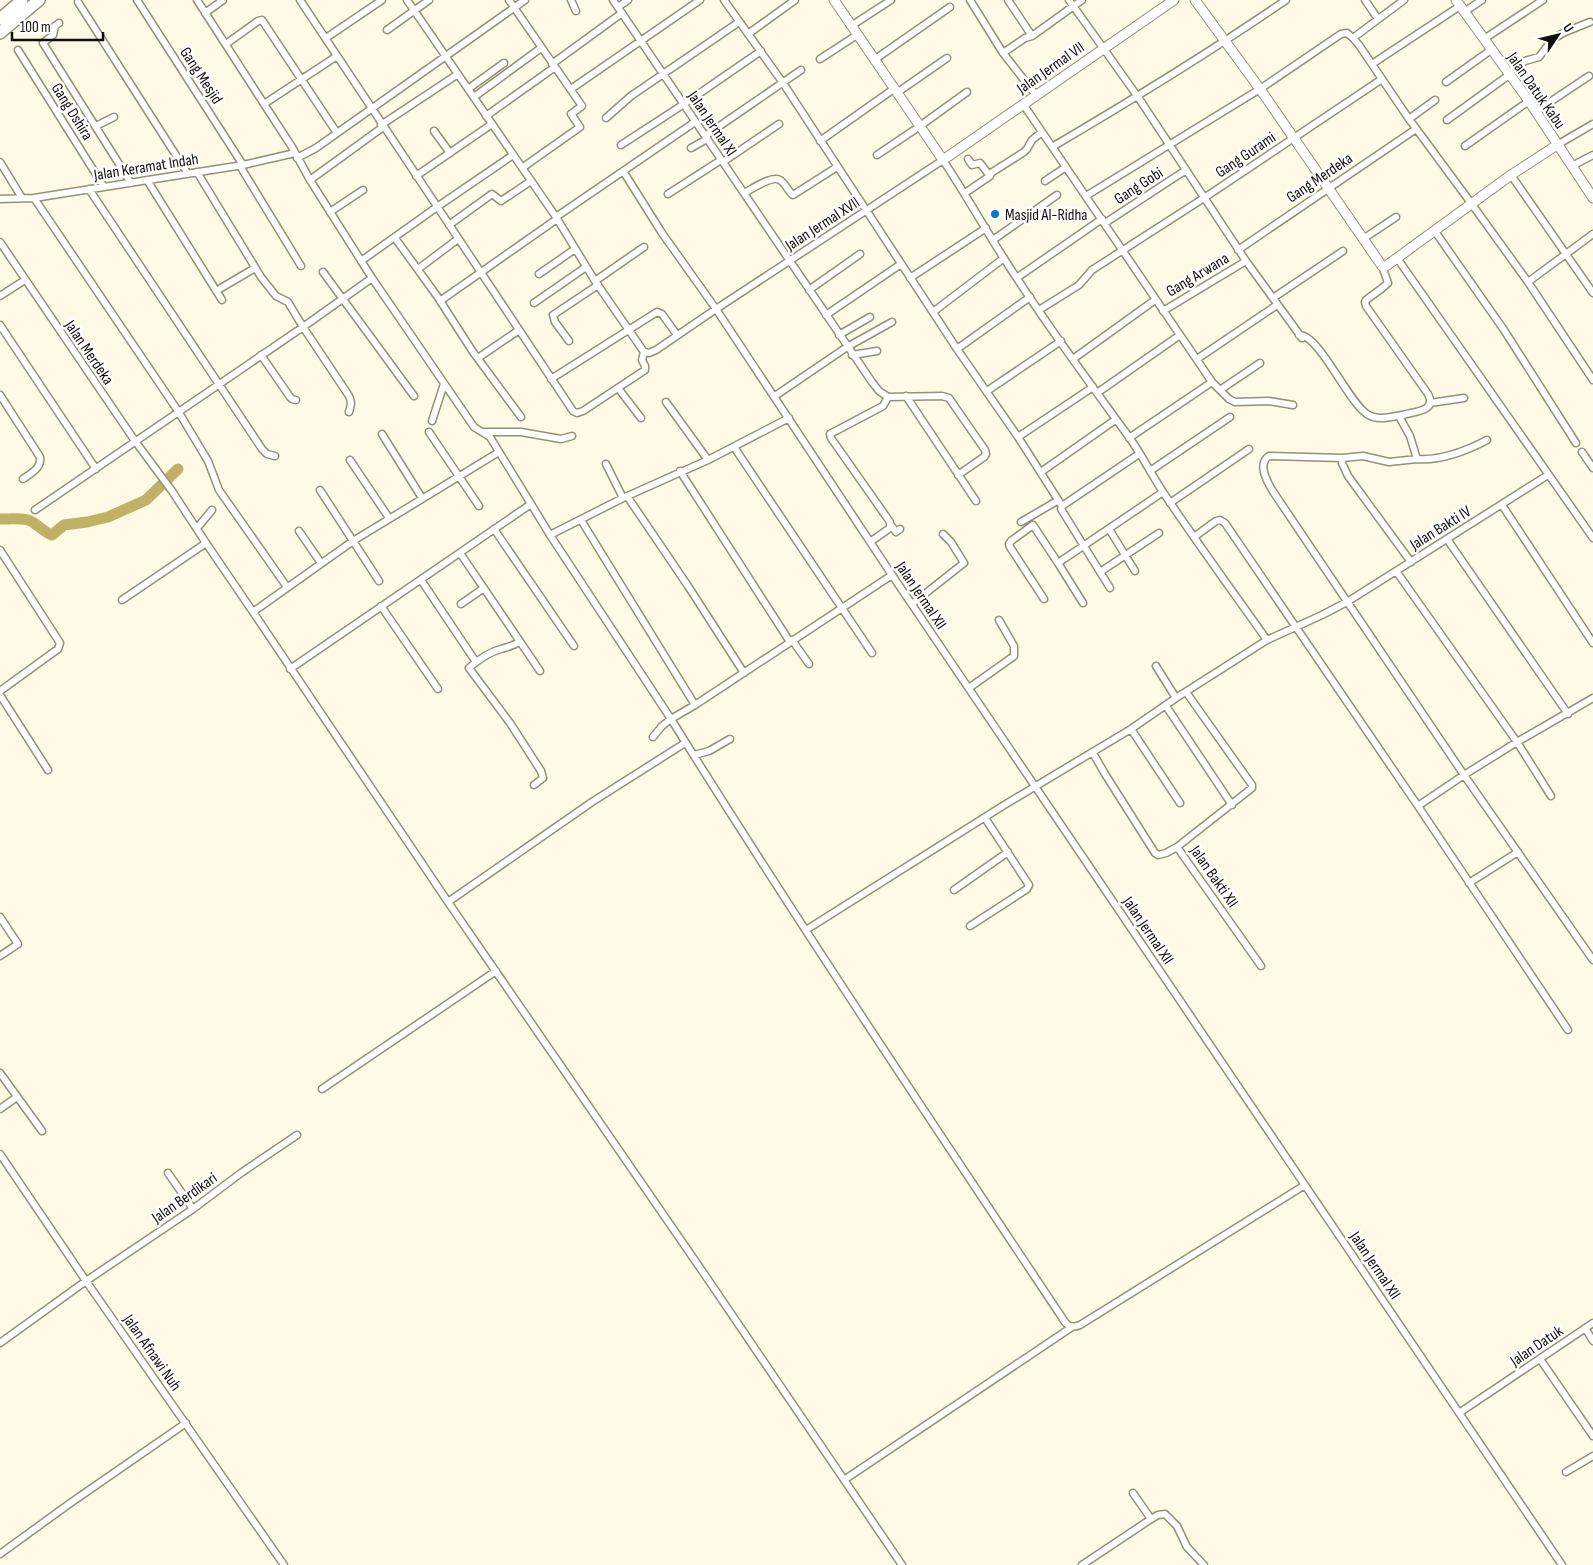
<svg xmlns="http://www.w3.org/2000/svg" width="1593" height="1565" font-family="'Sofia Sans Condensed',sans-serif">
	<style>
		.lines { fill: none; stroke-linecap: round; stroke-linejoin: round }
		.river { stroke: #c1b167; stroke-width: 11 }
		.street-casing { stroke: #959078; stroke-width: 9 }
		.secondary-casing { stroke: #959078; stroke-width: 11 }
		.highway-casing { stroke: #959078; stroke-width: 14 }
		.street { stroke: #fff; stroke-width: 6 }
		.secondary { stroke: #fff; stroke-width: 9 }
		.highway { stroke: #fff; stroke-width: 11 }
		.poi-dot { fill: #0e79c4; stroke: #fff; stroke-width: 2 }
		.labels { text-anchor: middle; stroke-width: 5; stroke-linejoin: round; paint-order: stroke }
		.street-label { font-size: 16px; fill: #100e06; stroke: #fff }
		.poi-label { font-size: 16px; fill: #100e06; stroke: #fff; text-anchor: start }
	</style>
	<rect width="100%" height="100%" fill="#fefae6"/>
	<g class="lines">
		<path class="river" d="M 0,519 C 9,519 20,518 28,520 C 37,523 43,532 52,535 L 64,525 L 87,522 L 108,517 L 146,500 L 178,469"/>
		<g class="street-casing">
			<path id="street" d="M 137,0 L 243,165
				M 197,0 L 264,104 L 292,147 L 310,180 L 372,278 L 474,427 L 490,437 L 550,535 L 623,498 L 708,460 L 789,418
				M 300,0 L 573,411 L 577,413 L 583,411 L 645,370 L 645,366 L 642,360 L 644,352
				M 407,0 L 556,217 L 595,281 L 644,352 L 649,353 L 656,350 L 716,309 L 943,160 C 964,192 983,225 1003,257 C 1042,318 1086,378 1129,437 C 1142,455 1152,476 1165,495 C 1198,544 1233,592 1267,640
				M 509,0 L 582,106 L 571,114 L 580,127 L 522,168
				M 571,0 L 576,11
				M 613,0 L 872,382 L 879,391 L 888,397 L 942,396 L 949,398 L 985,450 L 986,454 L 984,457 L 958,475
				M 724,0 L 783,83 L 957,349 L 1018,437 L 1062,506 L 1061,509 L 1110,588
				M 970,0 L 1003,53 L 1036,95
				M 1008,0 L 1032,36
				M 1069,0 L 1138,97 L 1246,261 L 1302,338
				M 1365,0 L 1378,19
				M 78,2 L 188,174
				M 618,7 L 628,0
				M 1464,12 L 1482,0
				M 205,13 L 223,0
				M 59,23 L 55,26 L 53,35 L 43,43 L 131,183
				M 851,26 L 891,0
				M 387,30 L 429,0
				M 748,34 L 795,0
				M 326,38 L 382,0
				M 1353,38 L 1404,0
				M 1484,39 L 1543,0
				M 226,44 L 258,21 L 262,20 L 337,133
				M 18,50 L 104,187
				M 1003,53 L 1025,38 L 1032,36 L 1082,0
				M 820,59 L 857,35
				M 874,60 L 950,7
				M 552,64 L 622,13
				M 1372,64 L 1460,6
				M 1508,73 L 1525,61 L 1539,57 L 1552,40 L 1558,36 L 1565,32 L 1590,22
				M 1446,82 L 1491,50
				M 468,89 L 504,63
				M 571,89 L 700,0
				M 898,92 L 947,58
				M 474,97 L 541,48
				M 264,104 L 337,56
				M 1023,104 L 1212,382 L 1229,399 L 1235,402 L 1269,401 L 1293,405
				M 1535,112 L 1589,76
				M 486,116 L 555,67
				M 606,118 L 631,96 L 739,22
				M 1409,119 L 1435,100
				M 1447,120 L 1509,75
				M 381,125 L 458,74
				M 96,126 L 114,117
				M 434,131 L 450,153
				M 705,136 L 801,70
				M 820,141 L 895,88
				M 621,145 L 684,104 L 761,51
				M 1557,145 L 1593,124
				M 1465,146 L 1529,101
				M 1052,147 C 1132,100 1210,52 1286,0
				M 691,148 L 707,139
				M 877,155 L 920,126 L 967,92
				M 297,158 L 316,148 L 525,0
				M 968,159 L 972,165 L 980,163 L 990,176 L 991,173 L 1024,152 L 1027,149 L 1032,140 L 1042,132
				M 0,162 L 22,198
				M 723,162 L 779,124
				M 240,166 L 301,266
				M 1572,166 L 1593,155
				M 623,171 L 662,233 L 716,309 L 892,575 L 1562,1565
				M 197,172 L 261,277 L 276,296 L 288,302 L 303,327 L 372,278
				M 1511,175 L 1593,293
				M 416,176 L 492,124
				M 147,180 L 222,300
				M 310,180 L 383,127
				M 1045,181 L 1066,167
				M 89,189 L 262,449 L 267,454 L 275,456
				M 744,193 C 752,189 772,175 780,180 C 785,183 788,191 793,195 L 837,167
				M 965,193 L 990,176
				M 668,194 L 721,160
				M 1086,196 L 1260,89 L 1341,34 L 1347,33 L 1353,38 L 1359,45 L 1409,119 L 1471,203 L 1528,282 L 1593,380
				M 34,198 L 178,411 L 208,461 L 219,490 L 287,587
				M 0,199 L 34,198 L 243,165 L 295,153
				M 330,212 L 363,190
				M 556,217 L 695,122
				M 1105,223 L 1186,170
				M 449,225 L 492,194 L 501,201 L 531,181
				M 1434,230 L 1504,330 L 1576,443
				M 395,238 L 437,296 L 473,352 L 521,417
				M 1363,239 L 1396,217
				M 993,240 L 1057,195
				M 0,242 L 135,441 L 172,491 L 206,543 L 253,612 L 353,541 L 499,452
				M 1238,250 L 1416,129
				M 1397,258 L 1593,538
				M 361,261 L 437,207 L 513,155
				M 1382,266 L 1388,283 L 1381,289 L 1366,300 L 1365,302 L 1366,306 L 1428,394 C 1438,413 1411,411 1400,416 L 1400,418 L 1410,436 L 1417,459 L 1389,462 L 1363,456 L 1342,458 L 1269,456 C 1257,464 1267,481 1272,490 L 1464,775 L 1593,960
				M 418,269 L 458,239
				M 323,272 L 414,396
				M 539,274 L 575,249
				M 1018,277 L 1102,219
				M 910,278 L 986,228
				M 595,281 L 644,247
				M 1528,282 L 1593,234
				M 809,290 L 860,254
				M 216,291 L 255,268
				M 0,296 L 25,280
				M 1273,298 L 1343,251
				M 440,301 L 557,219
				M 534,303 L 586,267
				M 1039,310 L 1079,285 L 1092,270 L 1204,198 L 1382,79
				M 1163,311 L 1246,261
				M 933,312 L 1004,258
				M 826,315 L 901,264
				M 0,325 L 96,469
				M 839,335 L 870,317
				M 1299,335 C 1319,334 1348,402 1367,414 C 1377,421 1390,417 1402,415
				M 569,341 L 555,322 L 553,315 L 598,285
				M 957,349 L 1030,297
				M 261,355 L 290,397 L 292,399 L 296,400
				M 852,355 L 877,351
				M 478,358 L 519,330
				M 1073,359 L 1155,300
				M 1197,359 L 1277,305
				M 551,379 L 657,312 L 662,314 L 677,335
				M 618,388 L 641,418
				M 1220,390 L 1260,363
				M 987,391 L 1061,341
				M 1097,393 L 1180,335
				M 0,395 L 40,457 C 42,468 31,473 23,479
				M 775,396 L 847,347 L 892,322
				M 906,396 L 976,501
				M 666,402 L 708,460
				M 1430,403 L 1464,398
				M 432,421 L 444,384
				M 429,432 L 479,506
				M 484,432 L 521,432 L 561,439 L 572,436
				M 382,434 L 422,498
				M 1018,437 L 1093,387
				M 1129,438 L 1212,382
				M 734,447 L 872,653
				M 1582,452 L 1593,468
				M 1342,458 L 1342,463 L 1348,476 L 1411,562
				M 1417,459 C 1442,461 1466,451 1487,440
				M 350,460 L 389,518
				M 606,464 L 623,498
				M 680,471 L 790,642
				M 1150,471 L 1230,417
				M 1041,472 L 1115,420
				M 320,490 L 379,581
				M 627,496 L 688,586 L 744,673
				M 1170,503 L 1249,449
				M 1502,505 L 1593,643
				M 1062,506 L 1139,454
				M 35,510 L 303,327 L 349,396 C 352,402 351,406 349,412
				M 581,520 L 695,705
				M 1021,522 L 1057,501
				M 891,525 L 896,532 L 900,529
				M 197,528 L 212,510
				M 494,529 L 574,646
				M 1109,529 L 1135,571
				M 299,531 L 321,563
				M 550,535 L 671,719 L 695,705 L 892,575
				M 1194,537 L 1216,521 L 1220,520 L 1225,523 L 1418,806 L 1568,1030
				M 1447,539 L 1568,714
				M 870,542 L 890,528 L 890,522 L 831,438 L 830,434 L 883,406 L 888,397
				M 0,550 L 60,643 L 58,649 L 0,691
				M 460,553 L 540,671
				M 1058,563 L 1083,603
				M 1396,571 L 1517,742 L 1551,796
				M 1100,572 L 1159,533
				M 421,580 L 476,662
				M 1044,599 L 1010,547 L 1009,544 L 1011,541 L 1033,525 L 1058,563 L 1163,492
				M 122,600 L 206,543
				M 461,604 L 484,588
				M 912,604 L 964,563 L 951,542 L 943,534
				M 381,606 L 438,689
				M 253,612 L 448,902 L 707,1278 L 902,1565
				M 792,640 L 809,664
				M 519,642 C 513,646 508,647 501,649 C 489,652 478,660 469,668 L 510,723 L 541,771 L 543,778 L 534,785
				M 1156,666 L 1176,698
				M 290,669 L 531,504
				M 969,688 L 1014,656 L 1014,646 L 999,620
				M 0,695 L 48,770
				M 1166,706 L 1232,805
				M 1131,729 L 1180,803
				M 653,737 L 662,726 L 671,719 C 797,921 929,1118 1061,1316 C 1066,1325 1070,1329 1080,1325 L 1305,1185
				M 1093,753 L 1105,774 L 1155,853 L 1158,855 L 1166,853 L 1177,847 L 1261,966
				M 694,755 L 709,751 L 730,739
				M 1418,806 L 1464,775 L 1517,742 L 1593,698
				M 1177,847 L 1252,788 L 1252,785 L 1186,692
				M 1469,883 L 1518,852
				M 954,890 L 1008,852
				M 448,902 L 592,802 L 685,743
				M 0,917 L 18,944 L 0,956
				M 970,926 L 1027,889 L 1029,885 L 985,818
				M 806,930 L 1001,807 L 1131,729 L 1176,698 L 1267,640 L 1322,615 L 1347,602 L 1548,475
				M 0,1073 L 42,1131
				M 322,1089 L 496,971
				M 0,1109 L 17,1097
				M 0,1154 L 86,1281 L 284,1565
				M 168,1173 L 193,1209
				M 1585,1328 L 1593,1341
				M 0,1343 L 86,1281 L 193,1209 L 241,1173 L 297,1135
				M 1540,1359 L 1593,1436
				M 1459,1413 L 1593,1323
				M 1566,1472 L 1593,1456
				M 844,1480 L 1072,1327
				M 1133,1493 L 1151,1519
				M 0,1554 L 69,1504 L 186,1423
				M 1082,1565 L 1151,1519 L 1158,1515 L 1165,1514 L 1177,1526 L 1187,1547 L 1204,1565"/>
		</g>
		<g class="secondary-casing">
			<path id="secondary" d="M 834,0 L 943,160 L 1174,0
				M 1195,0 L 1260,89 L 1382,266 L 1386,266 L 1511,175 L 1557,145
				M 1456,0 L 1529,101 L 1593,198"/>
		</g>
		<g class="highway-casing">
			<path id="highway" d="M 0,19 L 22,0
				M 0,33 L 39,0"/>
		</g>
		<use href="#street" class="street"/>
		<use href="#secondary" class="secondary"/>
		<use href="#highway" class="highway"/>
	</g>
	<circle class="poi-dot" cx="995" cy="214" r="5"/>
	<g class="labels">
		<g class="street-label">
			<text transform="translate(1050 67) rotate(-35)" y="6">Jalan Jermal VII</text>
			<text transform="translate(202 75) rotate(57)" y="6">Gang Mesjid</text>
			<text transform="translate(1537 90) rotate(55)" y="6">Jalan Datuk Kabu</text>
			<text transform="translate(73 111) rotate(58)" y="6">Gang Dshira</text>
			<text transform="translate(713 123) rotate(56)" y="6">Jalan Jermal XI</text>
			<text transform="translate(1245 154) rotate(-34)" y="6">Gang Gurami</text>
			<text transform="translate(146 166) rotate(-9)" y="6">Jalan Keramat Indah</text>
			<text transform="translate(1319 177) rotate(-34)" y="6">Gang Merdeka</text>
			<text transform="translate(1138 185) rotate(-33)" y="6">Gang Gobi</text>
			<text transform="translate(822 223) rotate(-33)" y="6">Jalan Jermal XVII</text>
			<text transform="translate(1197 274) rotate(-31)" y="6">Gang Arwana</text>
			<text transform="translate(90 352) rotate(56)" y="6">Jalan Merdeka</text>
			<text transform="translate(1440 527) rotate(-32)" y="6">Jalan Bakti IV</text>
			<text transform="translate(922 595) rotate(56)" y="6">Jalan Jermal XII</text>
			<text transform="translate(1215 876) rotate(55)" y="6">Jalan Bakti XII</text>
			<text transform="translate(1149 930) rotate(56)" y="6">Jalan Jermal XII</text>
			<text transform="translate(184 1197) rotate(-35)" y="6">Jalan Berdikari</text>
			<text transform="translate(1376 1265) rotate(56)" y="6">Jalan Jermal XII</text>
			<text transform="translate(1536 1345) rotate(-34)" y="6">Jalan Datuk</text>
			<text transform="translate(153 1352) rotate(55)" y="6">Jalan Afnawi Nuh</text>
		</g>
		<g class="poi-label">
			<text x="1005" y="220">Masjid Al-Ridha</text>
		</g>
	</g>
	<g transform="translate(1558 35) rotate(55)" stroke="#ffffff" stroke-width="4" paint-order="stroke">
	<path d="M0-4L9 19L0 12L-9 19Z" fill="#100e06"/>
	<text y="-8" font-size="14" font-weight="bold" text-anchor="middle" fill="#100e06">U</text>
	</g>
	<path d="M12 32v8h91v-8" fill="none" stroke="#100e06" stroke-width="2.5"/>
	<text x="20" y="32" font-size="15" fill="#100e06" stroke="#ffffff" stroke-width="4" paint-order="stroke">100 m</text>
</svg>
